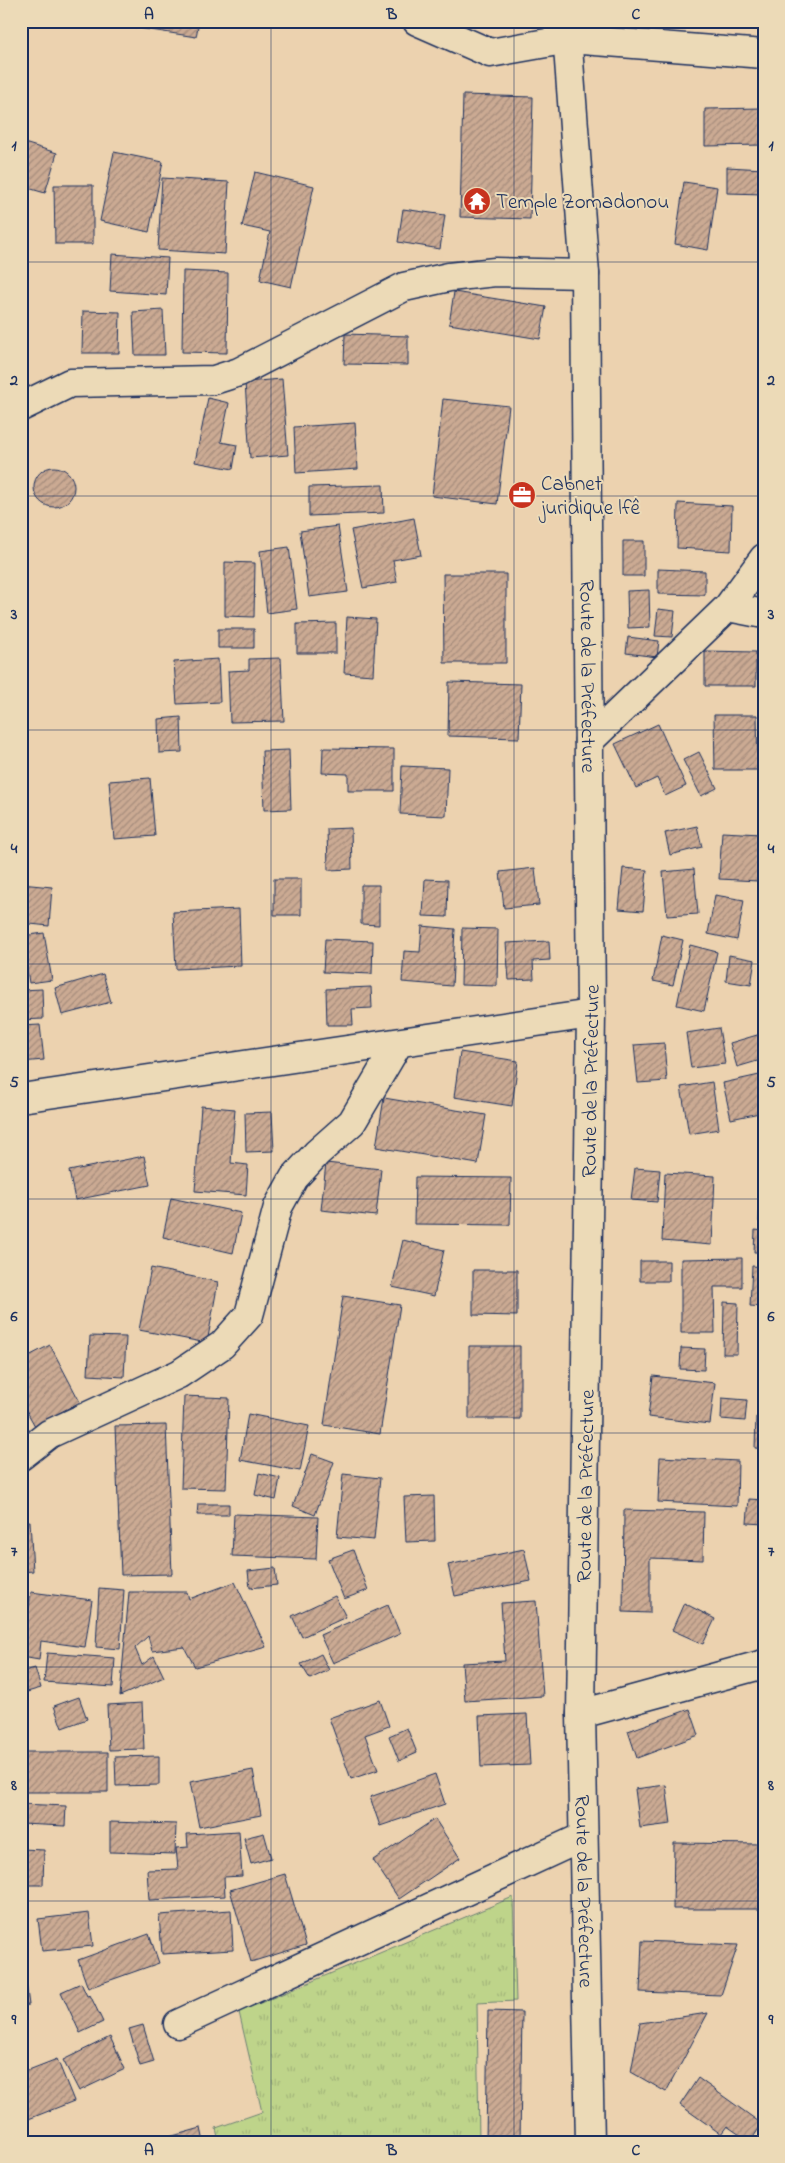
<svg xmlns="http://www.w3.org/2000/svg" width="785" height="2163" font-family="'Indie Flower',sans-serif">
	<style>
		.grass { fill: url(#grass-tufts); stroke: #6c8274 }
		.building { fill: url(#building-hatch); stroke: #1b2f5e }
		.lines { fill: none; stroke-linecap: round; stroke-linejoin: round }
		.street-casing { stroke: #1b2f5e; stroke-width: 31 }
		.secondary-casing { stroke: #1b2f5e; stroke-width: 31 }
		.street { stroke: #ecdab7; stroke-width: 28 }
		.secondary { stroke: #ecdab7; stroke-width: 28 }
		.grid { fill: none; stroke: #1b2f5e; stroke-width: 1; stroke-opacity: 0.55 }
		.labels { text-anchor: middle; stroke-width: 4; stroke-linejoin: round; paint-order: stroke }
		.poi-label { font-size: 21px; fill: #1b2f5e; stroke: #ecdab7; text-anchor: start }
		.street-label { font-size: 21px; fill: #1b2f5e; stroke: #ecdab7 }
		.neatline { fill: none; stroke: #1b2f5e; stroke-width: 2 }
		.grid-label { font-size: 16px; text-anchor: middle; font-weight: bold; fill: #1b2f5e }
	</style>
	<defs>
		<pattern id="grass-tufts" width="24" height="20" patternUnits="userSpaceOnUse" patternTransform="scale(1.25)"><rect width="24" height="20" fill="#bed48a"/><path d="M3 7l-1-3M5 7V3M7 7l1-3M15 17l-1-3M17 17v-4M19 17l1-3" fill="none" stroke="#a3b67a"/></pattern>
		<pattern id="building-hatch" width="6" height="6" patternUnits="userSpaceOnUse" patternTransform="scale(1.25)"><rect width="6" height="6" fill="#cbaa93"/><path d="M-1 1l2-2M0 6l6-6M5 7l2-2" fill="none" stroke="#a48b7b"/></pattern>
	</defs>
	<rect width="100%" height="100%" fill="#ecd2af"/>
	<filter id="ink" filterUnits="userSpaceOnUse"><feTurbulence type="fractalNoise" baseFrequency=".02" numOctaves="2"/><feDisplacementMap in="SourceGraphic" scale="10" xChannelSelector="R" yChannelSelector="G"/><feConvolveMatrix kernelMatrix="1 2 1 2 8 2 1 2 1" color-interpolation-filters="sRGB"/></filter>
	<g filter="url(#ink)">
		<path class="grass" d="M 513,1897 L 516,2001 L 477,2003 L 479,2142 L 219,2142 L 216,2128 L 262,2112 L 239,2012 Z"/>
		<path class="building" d="M 93,21 L 199,21 L 196,37 Z
			M 463,95 L 533,97 L 530,219 L 460,217 Z
			M 764,108 L 764,145 L 705,146 L 705,109 Z
			M 21,142 L 57,153 L 45,193 L 21,186 Z
			M 114,152 L 163,162 L 149,232 L 100,221 Z
			M 727,167 L 764,169 L 764,194 L 727,193 Z
			M 255,172 L 314,186 L 291,287 L 260,280 L 270,232 L 242,226 Z
			M 162,178 L 229,182 L 225,254 L 158,250 Z
			M 684,182 L 717,187 L 708,250 L 675,244 Z
			M 54,185 L 93,185 L 93,244 L 55,244 Z
			M 403,209 L 445,215 L 440,249 L 398,242 Z
			M 112,254 L 168,258 L 166,295 L 110,291 Z
			M 183,271 L 228,273 L 227,353 L 182,352 Z
			M 454,292 L 546,307 L 540,339 L 449,324 Z
			M 163,310 L 165,355 L 135,355 L 133,312 Z
			M 83,311 L 120,312 L 119,353 L 82,353 Z
			M 345,334 L 408,336 L 408,365 L 344,364 Z
			M 282,379 L 288,455 L 250,458 L 245,382 Z
			M 208,398 L 229,403 L 221,442 L 237,445 L 233,469 L 195,462 Z
			M 443,399 L 509,406 L 497,504 L 432,496 Z
			M 355,423 L 358,469 L 296,473 L 294,427 Z
			M34 487a20 20 0 1 1 40 0a20 20 0 1 1-40 0Z
			M 383,485 L 384,513 L 309,516 L 309,487 Z
			M 678,503 L 732,506 L 731,551 L 677,548 Z
			M 414,518 L 421,555 L 393,560 L 397,582 L 363,588 L 351,530 Z
			M 338,526 L 348,592 L 309,597 L 300,531 Z
			M 623,541 L 644,541 L 644,576 L 623,576 Z
			M 289,547 L 297,609 L 267,613 L 260,551 Z
			M 225,562 L 255,563 L 254,617 L 225,616 Z
			M 658,569 L 705,571 L 705,595 L 658,594 Z
			M 443,574 L 506,574 L 506,663 L 444,663 Z
			M 649,590 L 650,627 L 628,628 L 627,591 Z
			M 658,609 L 675,611 L 672,637 L 655,636 Z
			M 347,617 L 376,619 L 373,675 L 344,673 Z
			M 336,623 L 336,653 L 297,653 L 297,624 Z
			M 218,629 L 254,629 L 254,648 L 218,648 Z
			M 628,637 L 659,641 L 657,657 L 626,653 Z
			M 705,651 L 756,652 L 756,686 L 705,686 Z
			M 281,658 L 284,721 L 230,722 L 228,671 L 249,670 L 249,659 Z
			M 218,659 L 220,702 L 177,704 L 174,662 Z
			M 449,682 L 521,684 L 519,738 L 448,736 Z
			M 714,715 L 757,715 L 758,770 L 715,770 Z
			M 181,717 L 182,752 L 159,753 L 158,719 Z
			M 658,724 L 686,786 L 665,796 L 657,778 L 636,788 L 615,744 Z
			M 323,748 L 394,749 L 394,791 L 348,791 L 348,774 L 322,773 Z
			M 289,750 L 291,809 L 264,810 L 262,751 Z
			M 699,752 L 717,788 L 701,796 L 683,760 Z
			M 402,766 L 448,768 L 446,816 L 400,814 Z
			M 150,778 L 155,836 L 114,839 L 109,781 Z
			M 697,826 L 702,847 L 670,855 L 665,833 Z
			M 351,828 L 352,869 L 328,870 L 327,829 Z
			M 722,832 L 761,834 L 758,881 L 719,879 Z
			M 535,868 L 539,905 L 504,908 L 500,872 Z
			M 623,868 L 647,870 L 643,911 L 619,909 Z
			M 694,869 L 698,914 L 667,916 L 663,872 Z
			M 274,879 L 301,879 L 301,915 L 274,915 Z
			M 425,879 L 448,880 L 447,917 L 423,916 Z
			M 21,884 L 52,887 L 49,926 L 21,923 Z
			M 361,885 L 379,885 L 379,925 L 361,924 Z
			M 715,895 L 744,900 L 737,940 L 708,934 Z
			M 239,909 L 241,966 L 176,969 L 173,912 Z
			M 422,926 L 455,929 L 452,986 L 402,982 L 404,951 L 420,952 Z
			M 462,928 L 498,929 L 497,986 L 461,985 Z
			M 44,933 L 52,980 L 29,983 L 22,936 Z
			M 662,935 L 683,940 L 673,985 L 653,981 Z
			M 325,939 L 373,941 L 372,974 L 323,972 Z
			M 549,941 L 550,960 L 533,961 L 534,979 L 509,980 L 506,943 Z
			M 690,945 L 717,952 L 704,1011 L 677,1005 Z
			M 729,955 L 755,960 L 751,985 L 726,981 Z
			M 103,974 L 111,1002 L 62,1015 L 55,988 Z
			M 371,987 L 372,1008 L 352,1009 L 353,1025 L 327,1025 L 326,989 Z
			M 42,989 L 43,1019 L 21,1020 L 21,990 Z
			M 40,1025 L 44,1060 L 21,1062 L 21,1026 Z
			M 719,1028 L 725,1064 L 691,1068 L 686,1033 Z
			M 764,1033 L 764,1059 L 737,1067 L 730,1043 Z
			M 664,1043 L 667,1081 L 638,1083 L 634,1045 Z
			M 460,1052 L 518,1061 L 512,1106 L 454,1097 Z
			M 764,1074 L 764,1112 L 731,1119 L 723,1083 Z
			M 712,1082 L 719,1129 L 689,1134 L 681,1087 Z
			M 384,1098 L 486,1115 L 478,1164 L 376,1147 Z
			M 201,1106 L 235,1109 L 231,1163 L 248,1165 L 246,1195 L 195,1191 Z
			M 272,1112 L 274,1151 L 246,1152 L 245,1113 Z
			M 759,1154 L 764,1154 L 764,1180 L 759,1180 Z
			M 144,1156 L 150,1185 L 75,1200 L 69,1171 Z
			M 326,1163 L 381,1169 L 376,1216 L 321,1210 Z
			M 635,1168 L 660,1170 L 657,1202 L 631,1200 Z
			M 665,1173 L 715,1176 L 712,1245 L 662,1241 Z
			M 415,1177 L 511,1178 L 510,1225 L 414,1224 Z
			M 760,1194 L 764,1194 L 764,1222 L 759,1222 Z
			M 171,1198 L 241,1213 L 233,1253 L 163,1237 Z
			M 755,1230 L 764,1231 L 764,1252 L 754,1252 Z
			M 403,1240 L 444,1250 L 434,1296 L 392,1287 Z
			M 742,1258 L 742,1287 L 714,1287 L 715,1333 L 681,1333 L 681,1259 Z
			M 640,1261 L 669,1261 L 669,1281 L 640,1281 Z
			M 752,1266 L 764,1267 L 764,1307 L 750,1306 Z
			M 151,1268 L 218,1282 L 207,1343 L 139,1330 Z
			M 473,1270 L 517,1270 L 517,1316 L 473,1315 Z
			M 343,1296 L 400,1305 L 380,1434 L 324,1425 Z
			M 724,1302 L 738,1303 L 737,1354 L 723,1354 Z
			M 90,1336 L 126,1337 L 124,1377 L 88,1375 Z
			M 50,1345 L 80,1402 L 35,1426 L 21,1401 L 21,1360 Z
			M 469,1346 L 520,1346 L 520,1419 L 469,1419 Z
			M 681,1348 L 705,1349 L 704,1370 L 680,1369 Z
			M 653,1376 L 715,1383 L 710,1424 L 648,1417 Z
			M 184,1396 L 229,1398 L 226,1489 L 181,1488 Z
			M 722,1398 L 747,1400 L 745,1421 L 721,1419 Z
			M 248,1414 L 309,1426 L 300,1471 L 240,1460 Z
			M 756,1417 L 764,1417 L 764,1449 L 755,1448 Z
			M 166,1425 L 172,1574 L 121,1575 L 115,1426 Z
			M 312,1454 L 334,1462 L 315,1515 L 293,1506 Z
			M 660,1457 L 738,1461 L 737,1506 L 658,1502 Z
			M 259,1473 L 280,1478 L 276,1500 L 255,1495 Z
			M 343,1474 L 380,1478 L 374,1540 L 337,1537 Z
			M 434,1496 L 435,1541 L 406,1542 L 404,1497 Z
			M 749,1499 L 764,1500 L 764,1524 L 747,1523 Z
			M 198,1504 L 229,1504 L 229,1515 L 197,1515 Z
			M 624,1510 L 704,1512 L 703,1560 L 650,1558 L 650,1613 L 623,1612 Z
			M 234,1514 L 318,1517 L 316,1559 L 232,1556 Z
			M 30,1521 L 33,1571 L 21,1572 L 21,1522 Z
			M 524,1549 L 531,1581 L 455,1596 L 448,1565 Z
			M 353,1550 L 368,1590 L 344,1599 L 328,1559 Z
			M 275,1568 L 277,1585 L 250,1588 L 248,1571 Z
			M 235,1582 L 266,1647 L 195,1667 L 184,1647 L 152,1651 L 148,1636 L 135,1648 L 142,1665 L 154,1656 L 164,1677 L 120,1696 L 129,1592 L 187,1592 L 189,1599 Z
			M 99,1588 L 124,1590 L 120,1649 L 96,1647 Z
			M 31,1592 L 92,1600 L 85,1647 L 41,1641 L 39,1660 L 22,1657 Z
			M 335,1596 L 346,1617 L 302,1637 L 292,1616 Z
			M 536,1601 L 543,1696 L 465,1701 L 462,1663 L 505,1661 L 501,1603 Z
			M 684,1603 L 715,1619 L 703,1644 L 672,1630 Z
			M 388,1605 L 400,1634 L 333,1663 L 320,1635 Z
			M 47,1653 L 115,1658 L 113,1687 L 44,1682 Z
			M 321,1654 L 329,1670 L 310,1679 L 301,1664 Z
			M 35,1668 L 41,1688 L 27,1692 L 21,1672 Z
			M 79,1697 L 87,1719 L 62,1728 L 54,1706 Z
			M 380,1700 L 389,1726 L 365,1735 L 378,1770 L 351,1779 L 329,1718 Z
			M 142,1703 L 144,1749 L 109,1750 L 107,1705 Z
			M 690,1709 L 699,1735 L 637,1758 L 628,1731 Z
			M 527,1714 L 530,1765 L 481,1767 L 479,1716 Z
			M 407,1728 L 417,1753 L 399,1761 L 389,1736 Z
			M 21,1752 L 108,1752 L 108,1792 L 21,1792 Z
			M 159,1756 L 159,1785 L 116,1786 L 115,1757 Z
			M 253,1770 L 261,1815 L 199,1827 L 190,1782 Z
			M 435,1774 L 445,1804 L 380,1826 L 370,1797 Z
			M 666,1785 L 671,1824 L 640,1828 L 635,1789 Z
			M 21,1804 L 66,1806 L 65,1826 L 21,1824 Z
			M 435,1819 L 460,1858 L 399,1899 L 373,1860 Z
			M 110,1822 L 176,1824 L 175,1854 L 110,1852 Z
			M 239,1831 L 242,1876 L 224,1877 L 225,1896 L 149,1900 L 147,1870 L 178,1869 L 176,1848 L 188,1847 L 187,1834 Z
			M 264,1833 L 271,1858 L 251,1864 L 244,1838 Z
			M 674,1843 L 764,1844 L 764,1909 L 673,1909 Z
			M 21,1849 L 44,1850 L 43,1885 L 21,1885 Z
			M 285,1874 L 306,1945 L 251,1962 L 230,1890 Z
			M 231,1910 L 233,1950 L 162,1954 L 159,1915 Z
			M 89,1913 L 93,1946 L 42,1951 L 38,1919 Z
			M 149,1934 L 159,1963 L 88,1988 L 78,1960 Z
			M 642,1941 L 738,1945 L 721,1995 L 640,1992 Z
			M 24,1968 L 29,2005 L 21,2006 L 21,1969 Z
			M 81,1983 L 87,1996 L 90,1995 L 103,2022 L 80,2033 L 61,1992 Z
			M 488,2011 L 522,2012 L 520,2142 L 486,2142 Z
			M 708,2013 L 666,2092 L 631,2072 L 640,2023 Z
			M 143,2025 L 154,2062 L 140,2066 L 129,2029 Z
			M 110,2037 L 125,2069 L 79,2091 L 63,2060 Z
			M 57,2059 L 74,2101 L 21,2122 L 21,2073 Z
			M 698,2078 L 762,2124 L 750,2142 L 727,2126 L 721,2134 L 680,2105 Z
			M 201,2128 L 204,2142 L 171,2142 L 169,2137 Z"/>
		<g class="lines">
			<g class="street-casing">
				<path id="street" d="M 417,21 L 490,53 L 569,39 L 764,54
					M 21,407 L 70,383 L 214,380 L 239,372 L 404,287 L 449,277 L 495,272 L 585,274
					M 728,607 L 764,614
					M 589,741 L 728,607 L 764,558
					M 21,1098 L 591,1014
					M 21,1456 L 49,1434 L 179,1374 L 222,1345 L 249,1315 L 278,1207 L 294,1178 L 317,1153 L 352,1122 L 398,1044
					M 581,1714 L 764,1664
					M 178,2024 L 583,1837"/>
			</g>
			<g class="secondary-casing">
				<g id="secondary">
					<path id="s1" d="M 566,21 L 585,274 L 591,1014 L 581,1714 L 590,2142"/>
				</g>
			</g>
			<use href="#street" class="street"/>
			<use href="#secondary" class="secondary"/>
		</g>
	</g>
	<path class="grid" d="M 271,21 L 271,2142M 514,21 L 514,2142M 21,262 L 764,262M 21,496 L 764,496M 21,730 L 764,730M 21,964 L 764,964M 21,1199 L 764,1199M 21,1433 L 764,1433M 21,1667 L 764,1667M 21,1901 L 764,1901"/>
	<defs>
		<g id="temple-disc" transform="scale(1.4375)"><circle r="9.5" fill="#c8321e" stroke="#ecdab7"/><path d="M0-6L5-2H3V0L6.5 2.5H4V6H1.5V3h-3V6H-4V2.5H-6.5L-3 0V-2H-5Z" fill="#fff"/></g>
		<g id="office-disc" transform="scale(1.4375)"><circle r="9.5" fill="#c8321e" stroke="#ecdab7"/><path d="M-6-3h4V-5.5h4V-3h4V5H-6ZM-1-4.5V-3h2v-1.5ZM-6 0V1H6V0Z" fill="#fff"/></g>
	</defs>
	<g fill-rule="evenodd">
		<use href="#temple-disc" x="477" y="201"/>
		<use href="#office-disc" x="522" y="495"/>
	</g>
	<g class="labels">
		<g class="poi-label">
			<text x="496" y="208">Temple Zomadonou</text>
			<text x="541" y="490">Cabnet<tspan x="541" dy="24">juridique lfê</tspan></text>
		</g>
		<g class="street-label">
			<text dy="7" stroke="none"><textPath href="#s1" startOffset="656">Route de la Préfecture</textPath></text>
			<text transform="translate(590 1081) rotate(-89)" y="7">Route de la Préfecture</text>
			<text transform="translate(585 1486) rotate(-89)" y="7">Route de la Préfecture</text>
			<text dy="7" stroke="none"><textPath href="#s1" startOffset="1871">Route de la Préfecture</textPath></text>
		</g>
	</g>
	<rect width="785" height="2163" fill="none" stroke="#ecdab7" stroke-width="55"/>
	<rect x="28" y="28" width="730" height="2108" class="neatline"/>
	<g class="grid-label">
		<text x="149" y="19">A</text>
		<text x="392" y="19">B</text>
		<text x="636" y="19">C</text>
		<text x="14" y="150">1</text>
		<text x="771" y="150">1</text>
		<text x="14" y="385">2</text>
		<text x="771" y="385">2</text>
		<text x="14" y="619">3</text>
		<text x="771" y="619">3</text>
		<text x="14" y="853">4</text>
		<text x="771" y="853">4</text>
		<text x="14" y="1087">5</text>
		<text x="771" y="1087">5</text>
		<text x="14" y="1321">6</text>
		<text x="771" y="1321">6</text>
		<text x="14" y="1556">7</text>
		<text x="771" y="1556">7</text>
		<text x="14" y="1790">8</text>
		<text x="771" y="1790">8</text>
		<text x="14" y="2024">9</text>
		<text x="771" y="2024">9</text>
		<text x="149" y="2155">A</text>
		<text x="392" y="2155">B</text>
		<text x="636" y="2155">C</text>
	</g>
</svg>
